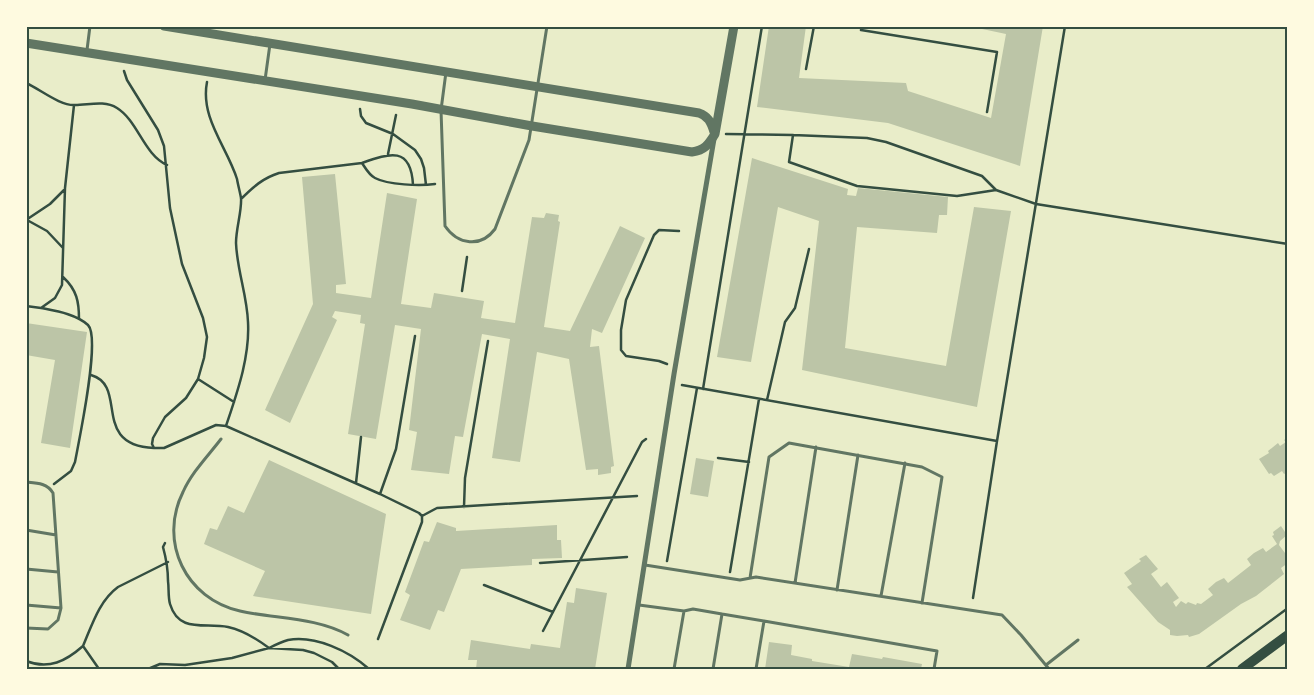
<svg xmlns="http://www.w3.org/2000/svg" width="1314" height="695" font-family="Poppins,sans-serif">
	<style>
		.building { fill: #bcc5a7 }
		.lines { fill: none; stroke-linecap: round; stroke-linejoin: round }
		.path { stroke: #344e41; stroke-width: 2.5 }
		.service { stroke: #617663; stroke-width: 3 }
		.minor { stroke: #617663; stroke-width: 5 }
		.tertiary { stroke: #617663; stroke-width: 9 }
		.secondary { stroke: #344e41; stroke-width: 10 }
		.neatline { fill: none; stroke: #344e41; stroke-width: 2 }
	</style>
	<rect width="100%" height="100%" fill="#e9edc9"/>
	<path class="building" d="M 769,26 L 806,26 L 799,78 L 906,83 L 908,91 L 991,118 L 1006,34 L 968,26 L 1043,26 L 1020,166 L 888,123 L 757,107 Z
		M 752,158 L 848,189 L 847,195 L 856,196 L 858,188 L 948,197 L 947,215 L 939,215 L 937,233 L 857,227 L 845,348 L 946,366 L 974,207 L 1011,211 L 977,407 L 802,370 L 819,221 L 778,207 L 751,362 L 717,357 Z
		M 335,174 L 346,284 L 336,285 L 336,293 L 371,298 L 387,193 L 417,199 L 401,304 L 431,308 L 434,293 L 484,301 L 481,318 L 515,323 L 532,217 L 544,218 L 546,213 L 559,215 L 558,221 L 560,222 L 544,327 L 570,331 L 620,226 L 645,238 L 602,333 L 592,329 L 590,347 L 599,346 L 614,466 L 611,467 L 611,473 L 598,475 L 598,469 L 586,470 L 569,359 L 537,352 L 520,462 L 492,458 L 510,339 L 482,334 L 463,437 L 455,436 L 449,474 L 411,470 L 417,432 L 409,430 L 421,329 L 395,325 L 376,439 L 348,434 L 365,324 L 360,323 L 361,315 L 335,311 L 332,317 L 337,320 L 290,423 L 265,410 L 313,304 L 302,177 Z
		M 26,323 L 87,332 L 70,448 L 41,443 L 55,360 L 26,355 Z
		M 1288,437 L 1288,472 L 1284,474 L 1282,471 L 1274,476 L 1271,473 L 1269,474 L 1259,459 L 1269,453 L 1268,451 L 1278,443 L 1280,446 L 1286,442 L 1284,440 Z
		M 696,458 L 714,461 L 708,497 L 690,494 Z
		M 269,460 L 386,514 L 371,614 L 253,596 L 265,571 L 204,544 L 210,528 L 217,530 L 228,506 L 244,513 Z
		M 437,522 L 456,528 L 456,531 L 557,525 L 557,540 L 561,540 L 562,558 L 532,559 L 532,565 L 461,569 L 444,612 L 438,610 L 430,630 L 400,620 L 410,595 L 405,592 L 424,541 L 429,542 Z
		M 1281,526 L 1287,535 L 1280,541 L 1279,545 L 1288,557 L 1288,563 L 1281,568 L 1284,574 L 1256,596 L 1241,604 L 1199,634 L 1189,637 L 1188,635 L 1177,636 L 1170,635 L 1170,630 L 1158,622 L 1127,587 L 1132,584 L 1124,573 L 1141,561 L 1139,559 L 1146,555 L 1158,569 L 1151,574 L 1161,587 L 1167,582 L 1179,598 L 1173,602 L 1176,607 L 1181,601 L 1186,604 L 1188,602 L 1196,605 L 1197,603 L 1201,604 L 1213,595 L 1208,589 L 1216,582 L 1224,578 L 1228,583 L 1251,565 L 1247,559 L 1254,553 L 1263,548 L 1266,552 L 1277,544 L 1272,536 L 1274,535 L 1273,532 Z
		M 576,588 L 607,593 L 595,669 L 476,669 L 477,660 L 468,660 L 471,640 L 530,649 L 531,644 L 560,648 L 567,602 L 574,603 Z
		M 769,642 L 792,645 L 791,655 L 812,659 L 812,661 L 849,667 L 852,654 L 882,659 L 883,657 L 922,664 L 921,669 L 765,669 Z"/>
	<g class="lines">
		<path class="path" d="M 862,26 L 861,30 L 997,52 L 987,112
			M 806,69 L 814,26
			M 124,71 L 127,80 L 158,130 L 164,146 L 170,208 L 182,264 L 203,318 L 207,337 L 204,358 L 198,379 L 186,398 L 165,417 L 153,438 L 152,444 L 154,448 L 164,448 L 216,425 L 226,426 L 380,494 L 419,513 L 422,516 L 422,522 L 378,639
			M 207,82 C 200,118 227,147 237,179 C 238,185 240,192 241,198 C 242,211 236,228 236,243 C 237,270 247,295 248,322 C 250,357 237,393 226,426
			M 26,83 C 40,89 60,106 75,105 C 89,105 104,100 117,108 C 138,121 144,155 167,165
			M 360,109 L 361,116 L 366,123 L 393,134 L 415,150 L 421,159 L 424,168 L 426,185
			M 726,134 L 793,135 L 867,138 L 886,142 L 982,176 L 996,190 L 1036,204 L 1288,244
			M 793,135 L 789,162 L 857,186 L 957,196 L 996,190
			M 388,154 L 396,115
			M 362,163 C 390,153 411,146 413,185
			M 241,199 C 253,187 263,178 279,173 L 362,163 C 366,169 369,175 375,178 C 388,185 420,186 435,184
			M 26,220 L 50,204 L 64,190
			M 27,220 L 47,231 L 63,248
			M 63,277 C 77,290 79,302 79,319
			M 462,291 L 467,257
			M 26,306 L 41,308 L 55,298 L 62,285 L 65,188 L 74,105
			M 41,308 C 56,311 76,314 88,325 C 101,338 79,440 75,462 L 71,471 L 54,484
			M 667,364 L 659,361 L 626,356 L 621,350 L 621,330 L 626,300 L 654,235 L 659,230 L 679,231
			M 91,375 C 129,386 90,445 154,448
			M 198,379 L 234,402
			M 682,385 L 997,441
			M 703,389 L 762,26
			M 767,400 L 785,322 L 795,308 L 809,249
			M 718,458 L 749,462
			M 356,483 L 361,437
			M 380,494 L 396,449 L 415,336
			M 464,507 L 465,478 L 488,341
			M 422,516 L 437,508 L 637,496
			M 165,543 L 163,547 C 166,558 168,569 168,581 C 169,588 168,597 170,604 C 179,634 206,622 228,627 C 242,630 257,639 269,648 C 275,645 281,642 288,640 C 315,635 349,651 369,669
			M 667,561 L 697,388
			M 540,563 L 627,557
			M 730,572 L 759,399
			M 484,585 L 553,612
			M 973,598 L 997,441 L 1065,26
			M 543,631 L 642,442 L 646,439
			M 83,646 C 92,625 99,601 118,587 L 168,562
			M 26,661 C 49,670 66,661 83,646 L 99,669
			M 148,669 L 160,664 L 185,665 L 232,658 L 269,648 L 303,650 L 314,653 L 332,662 L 339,669
			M 1205,669 L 1288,608"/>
		<path class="service" d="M 87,50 L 90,26
			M 446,72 L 441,110 L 445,226 C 458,245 481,248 495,229 L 529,140 L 547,26
			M 265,80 L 270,44
			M 221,439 C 208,456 192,472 183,492 C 158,542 186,599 240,611 C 275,619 316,617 348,635
			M 26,482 C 37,483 47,483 53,493 L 61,608 L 58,620 L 48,629 L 26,628
			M 26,530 L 56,535
			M 645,565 L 740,580 L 756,577 L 1002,615 L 1021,635 L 1049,669
			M 26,569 L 58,572
			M 750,578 L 769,457 L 789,443 L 922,467 L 942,477 L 922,603
			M 795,583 L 816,447
			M 837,590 L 858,455
			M 881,596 L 905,463
			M 26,605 L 61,608
			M 639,605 L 684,611 L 693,609 L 722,614 L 713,669
			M 722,614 L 764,621 L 756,669
			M 764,621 L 937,651 L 934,669
			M 1046,665 L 1078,640
			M 674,669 L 684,611"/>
		<path class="minor" d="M 628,669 L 674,374 L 714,139"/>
		<path class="tertiary" d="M 164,26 L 699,113 C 708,116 711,122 714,132
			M 26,43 L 412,104 L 532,126 L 692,152 C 705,150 708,145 715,134 L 734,26"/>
		<path class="secondary" d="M 1242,669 L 1288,635"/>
	</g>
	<rect width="1314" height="695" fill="none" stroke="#fefae0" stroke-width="55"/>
	<rect x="28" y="28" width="1258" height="640" class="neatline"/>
</svg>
